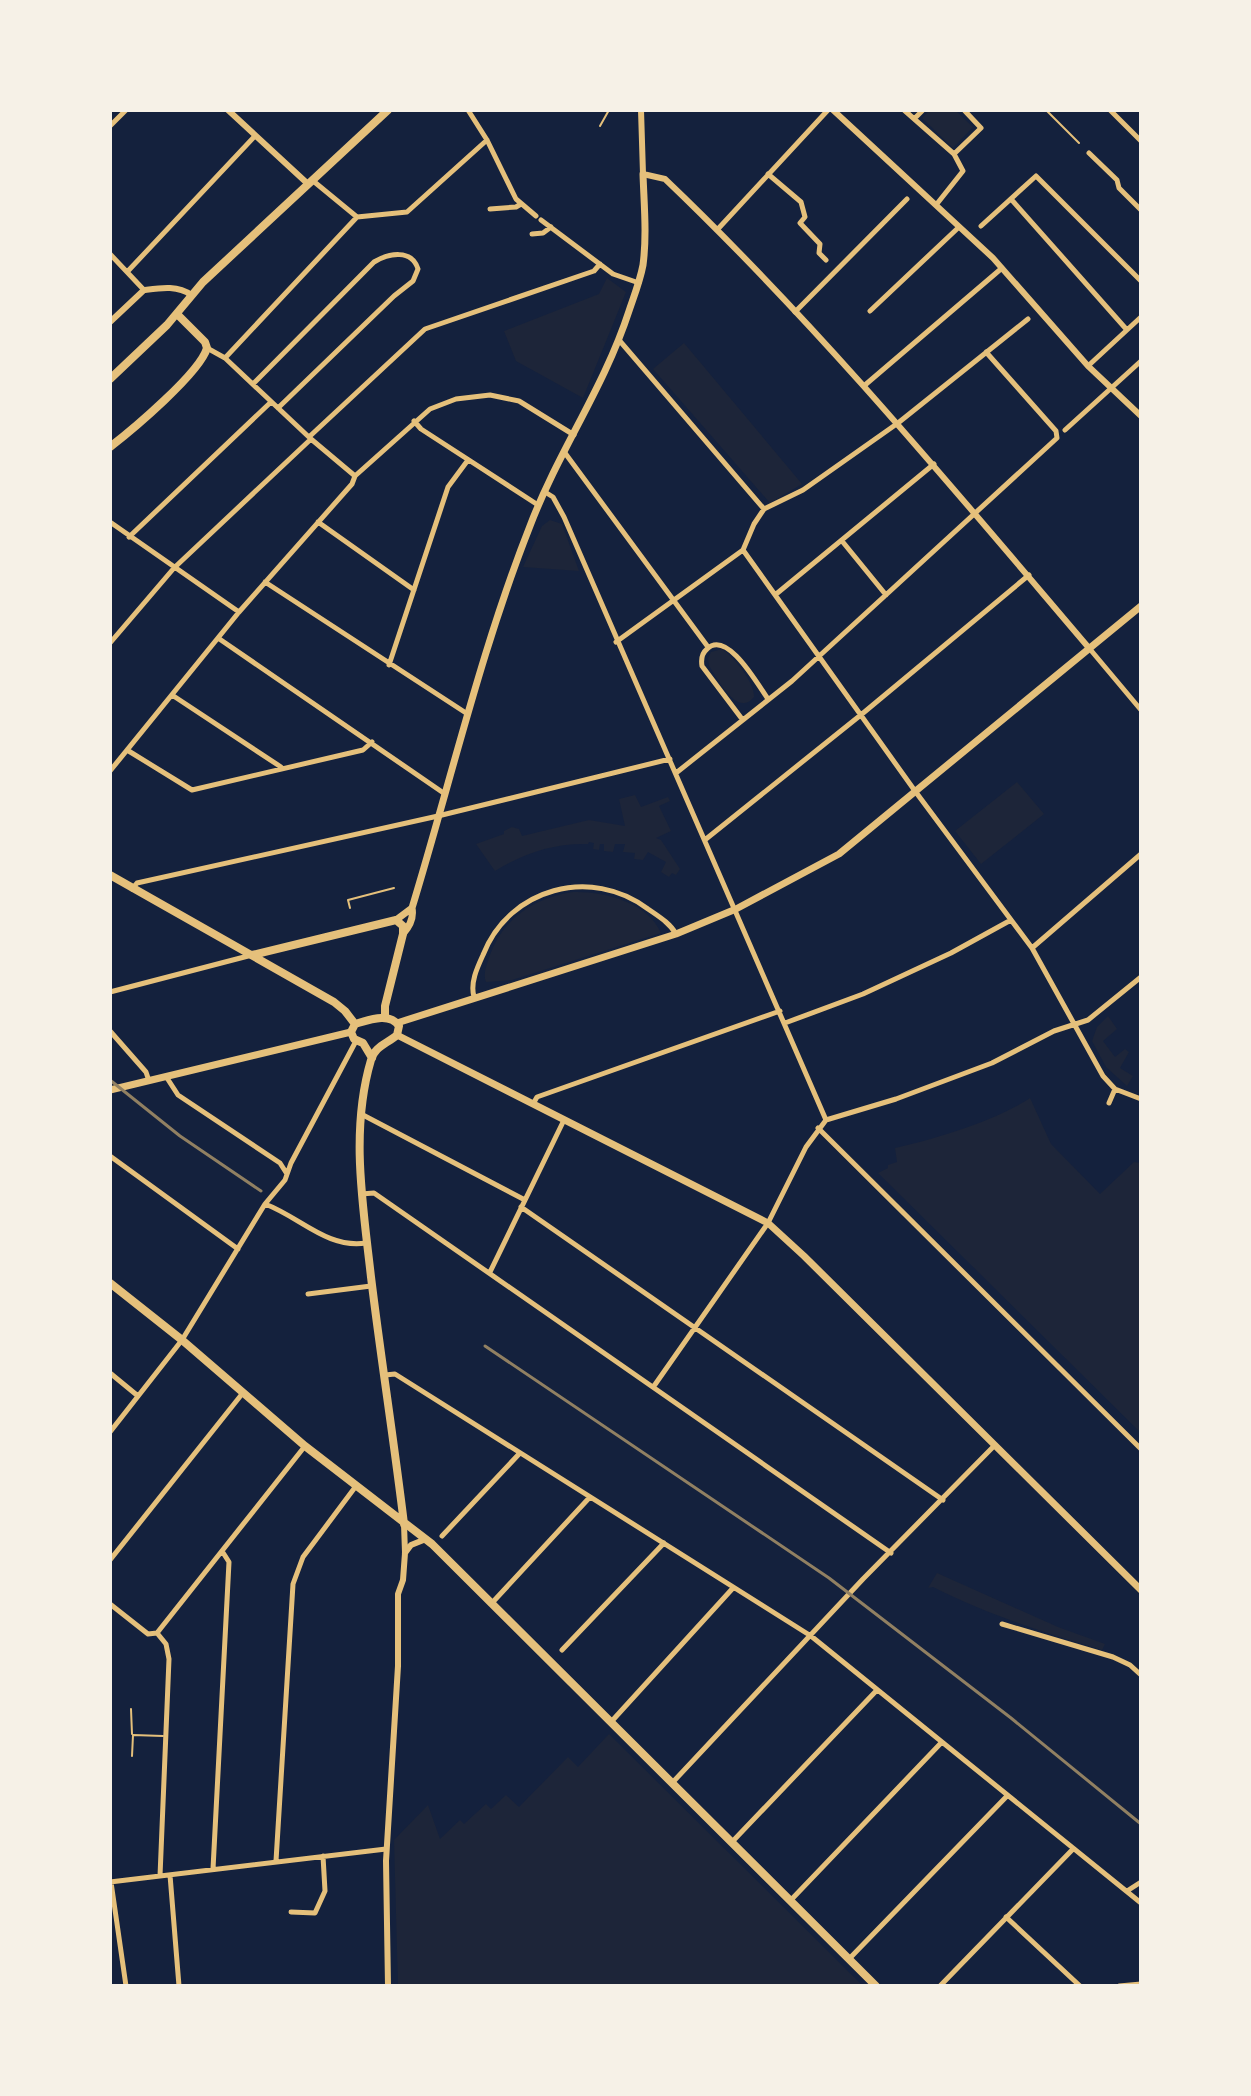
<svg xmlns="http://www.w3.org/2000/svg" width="1251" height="2096" font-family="'Libre Baskerville',serif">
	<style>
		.green { fill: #1d2539 }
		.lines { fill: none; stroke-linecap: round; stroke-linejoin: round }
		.service { stroke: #e5c07b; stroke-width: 2 }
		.minor { stroke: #e5c07b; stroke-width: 5 }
		.tertiary { stroke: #e5c07b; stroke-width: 6 }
		.secondary { stroke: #e5c07b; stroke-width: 7 }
		.primary { stroke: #e5c07b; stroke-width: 8 }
		.rail { stroke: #918062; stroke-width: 3 }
	</style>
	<rect width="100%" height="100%" fill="#14213d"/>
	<path class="green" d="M 930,110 L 955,110 L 973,127 L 953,148 L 922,118 Z
		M 607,278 L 626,292 L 583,398 L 516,361 L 504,331 L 599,294 Z
		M 684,343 L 802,484 L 770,503 L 653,369 Z
		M 550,520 L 562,524 L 579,571 L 523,567 L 542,526 Z
		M 722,649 C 734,657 755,683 754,697 C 737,718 718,679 709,666 L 708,658 L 711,652 Z
		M 1017,782 L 1044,814 L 981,864 L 955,831 Z
		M 635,795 L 641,807 L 668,797 L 670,801 L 659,806 L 671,831 L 656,838 L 661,840 L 680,869 L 676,875 L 672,873 L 669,877 L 661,872 L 666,862 L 648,852 L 643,860 L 634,859 L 635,853 L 623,852 L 625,844 L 615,844 L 613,852 L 604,851 L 604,844 L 600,844 L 599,850 L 593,849 L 594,843 L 589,842 L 588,844 C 554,843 524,853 495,871 L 476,844 L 504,834 L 504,831 L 512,827 L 519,829 L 522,836 L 589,820 L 625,826 L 619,799 Z
		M 573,892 C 603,891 648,902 661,933 L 512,980 L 486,982 C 483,974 486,967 489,958 C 502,919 533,898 573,892 Z
		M 1108,1016 L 1117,1029 L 1103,1041 L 1115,1057 L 1125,1049 L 1129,1052 L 1120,1068 L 1133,1076 L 1127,1086 L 1106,1067 L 1092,1041 L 1097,1027 Z
		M 1030,1098 L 1051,1144 L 1100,1194 L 1134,1162 L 1141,1163 L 1141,1433 L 878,1173 L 888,1168 L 888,1165 L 897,1162 L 895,1148 C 933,1140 998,1120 1030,1098 Z
		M 937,1573 L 1058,1627 L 1105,1644 L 1102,1650 C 1042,1632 989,1615 933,1587 L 928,1588 Z
		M 609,1734 L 616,1741 L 863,1986 L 398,1986 L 394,1840 L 428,1805 L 440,1839 L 460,1820 L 464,1824 L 486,1804 L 491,1809 L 506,1795 L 519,1807 L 568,1757 L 578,1767 Z"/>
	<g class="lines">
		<path class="service" d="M 1046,110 L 1079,143
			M 600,126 L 609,110
			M 350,908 L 348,900 L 394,888
			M 131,1709 L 132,1734
			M 132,1756 L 133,1735 L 163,1736"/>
		<path class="minor" d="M 468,110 L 487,140 L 516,199 L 536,216
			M 904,110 L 954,154 L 963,171 L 936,205
			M 1110,110 L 1141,141
			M 915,118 L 923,110
			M 110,126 L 126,110
			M 1089,153 L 1117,180 L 1119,188 L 1141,210
			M 954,154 L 981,128 L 964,110
			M 768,174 L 801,202 L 805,217 L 800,223 L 820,244 L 819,253 L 826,260
			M 312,180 L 357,217
			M 1011,199 L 1127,330
			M 490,209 L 516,207 L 521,204
			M 357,217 L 407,212 L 487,140
			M 541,220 L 613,274 L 639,283
			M 981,226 L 1036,176 L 1141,281
			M 717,230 L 828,110
			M 532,234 L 543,233 L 551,227
			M 110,254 L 144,290
			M 128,271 L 255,136
			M 870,311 L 959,227
			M 795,312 L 907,199
			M 619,340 L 764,509
			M 207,348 L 225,358 L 311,439 L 355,476
			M 225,358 L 357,217
			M 1088,366 L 1141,317
			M 253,384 L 374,262 C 389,253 412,249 418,269 L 413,281 L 394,296 L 278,408
			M 865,385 L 1002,268
			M 414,421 L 421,429 L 538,505
			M 1065,430 L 1141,361
			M 309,437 L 425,329 L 594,271 L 600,264
			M 565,453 L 708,647
			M 545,492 L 553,497 L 564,517 L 826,1120
			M 110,522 L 239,612
			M 318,522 L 414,590
			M 129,537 L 271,402
			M 842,541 L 886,595
			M 743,550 L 915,791 L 1032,948 L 1103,1076 L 1115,1089 L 1141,1099
			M 265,582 L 466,713
			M 775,595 L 934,464
			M 218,638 L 445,794
			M 616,642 L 743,550 L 754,524 L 764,509 L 803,490 L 898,423 L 1028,319
			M 110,643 L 174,568 L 311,439
			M 1089,648 L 1141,710
			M 389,665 L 448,487 L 468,460
			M 172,695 L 281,767
			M 742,719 L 702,666 C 701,660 701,654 707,649 C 727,629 758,685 768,699
			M 127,750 L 192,790 L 363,750 L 372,742
			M 110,771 L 239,612 L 352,484 L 355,476 L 430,409 L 456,399 L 490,395 L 519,401 L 574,435
			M 676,773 L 792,681 L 1057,438 L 1056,431 L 986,352
			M 706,839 L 862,714 L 1029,575
			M 132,889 L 137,883 L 438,816 L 670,759
			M 1032,948 L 1141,854
			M 110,992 L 252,955
			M 474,997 C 470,983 477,968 483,955 C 509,888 591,866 648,909 C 658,916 670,923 676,934
			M 785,1023 L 863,994 L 951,953 L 1011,920
			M 110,1031 L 146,1072 L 149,1081
			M 167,1078 L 178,1095 L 280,1163 L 287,1174
			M 1109,1103 L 1115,1089
			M 533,1104 L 537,1097 L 780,1011
			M 363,1115 L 525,1200
			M 818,1128 L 1141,1449
			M 110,1156 L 238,1249
			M 361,1194 L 374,1193 L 891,1553
			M 265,1204 C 300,1217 327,1249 366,1243
			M 521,1207 L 943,1500
			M 490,1272 L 564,1120
			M 308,1294 L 371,1286
			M 110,1373 L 138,1396
			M 385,1375 L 395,1374 L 811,1636 L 1141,1903
			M 654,1386 L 768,1223 L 806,1147 L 826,1120 L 896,1099 L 992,1063 L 1054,1031 L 1088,1020 L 1141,977
			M 110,1432 L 182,1340 L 265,1204 L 285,1180 L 291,1163 L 356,1041
			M 442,1536 L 520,1453
			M 110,1560 L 242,1394
			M 110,1604 L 148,1634 L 157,1633
			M 491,1604 L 590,1497
			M 1002,1624 L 1113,1657 L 1130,1665 L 1141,1675
			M 157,1633 L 166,1644 L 169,1659 L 160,1876
			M 157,1633 L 305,1446
			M 562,1650 L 664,1543
			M 611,1722 L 733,1588
			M 673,1782 L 863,1579 L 994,1446
			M 732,1842 L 877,1690
			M 276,1861 L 293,1584 L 303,1557 L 356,1486
			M 213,1869 L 229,1562 L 222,1551
			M 170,1875 L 179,1986
			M 110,1882 L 386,1849
			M 111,1882 L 126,1986
			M 1127,1891 L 1141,1882
			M 790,1901 L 941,1743
			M 291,1912 L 315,1913 L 325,1891 L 323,1856
			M 1006,1917 L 1080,1986
			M 849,1959 L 1007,1796
			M 940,1986 L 1073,1849
			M 1119,1986 L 1141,1984"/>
		<path class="tertiary" d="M 228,110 L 308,184
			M 641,110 L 643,174 L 665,179 C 818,325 952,487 1089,648
			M 833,110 L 993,258 L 1088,366 L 1141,416
			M 110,322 L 144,290 C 160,288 178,285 191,295
			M 405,1553 L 411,1545 L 426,1539
			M 388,1986 L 386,1861 L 398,1666 L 398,1594 L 403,1580 L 405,1553 L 404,1524"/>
		<path class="secondary" d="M 396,920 L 412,908
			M 403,934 C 410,926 414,918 412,908 C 451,780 481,650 530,526 C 558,452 604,388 629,311 C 634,296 640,281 643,265 C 647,235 644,204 643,174
			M 397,1023 L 676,934 L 736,909 L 839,854 L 1141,606
			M 397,1035 L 768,1223 L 804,1256 L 1141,1590
			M 110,1090 L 351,1032"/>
		<path class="primary" d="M 110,379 L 167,325 L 203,282 L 388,110
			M 110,447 C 132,430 200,373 207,348 L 205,342 L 177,314
			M 110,875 L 334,1002 L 345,1011 L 355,1024
			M 252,955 L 396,920 L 403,926 L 403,934 L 385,1006 L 385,1018
			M 355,1024 C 369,1020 390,1012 399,1026 L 397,1035 C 387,1044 375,1046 371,1060 C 350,1131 363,1205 371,1277 C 381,1359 394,1441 404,1524
			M 355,1024 L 351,1032 L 354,1039 L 363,1043 L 372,1058
			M 110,1283 L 182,1340 L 305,1446 L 432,1544 L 876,1986"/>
		<path class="rail" d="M 110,1080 L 180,1136 L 261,1191
			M 485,1346 L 829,1578 L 1011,1718 L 1141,1824"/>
	</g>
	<rect width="1251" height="2096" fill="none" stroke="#f6f1e7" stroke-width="224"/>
</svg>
